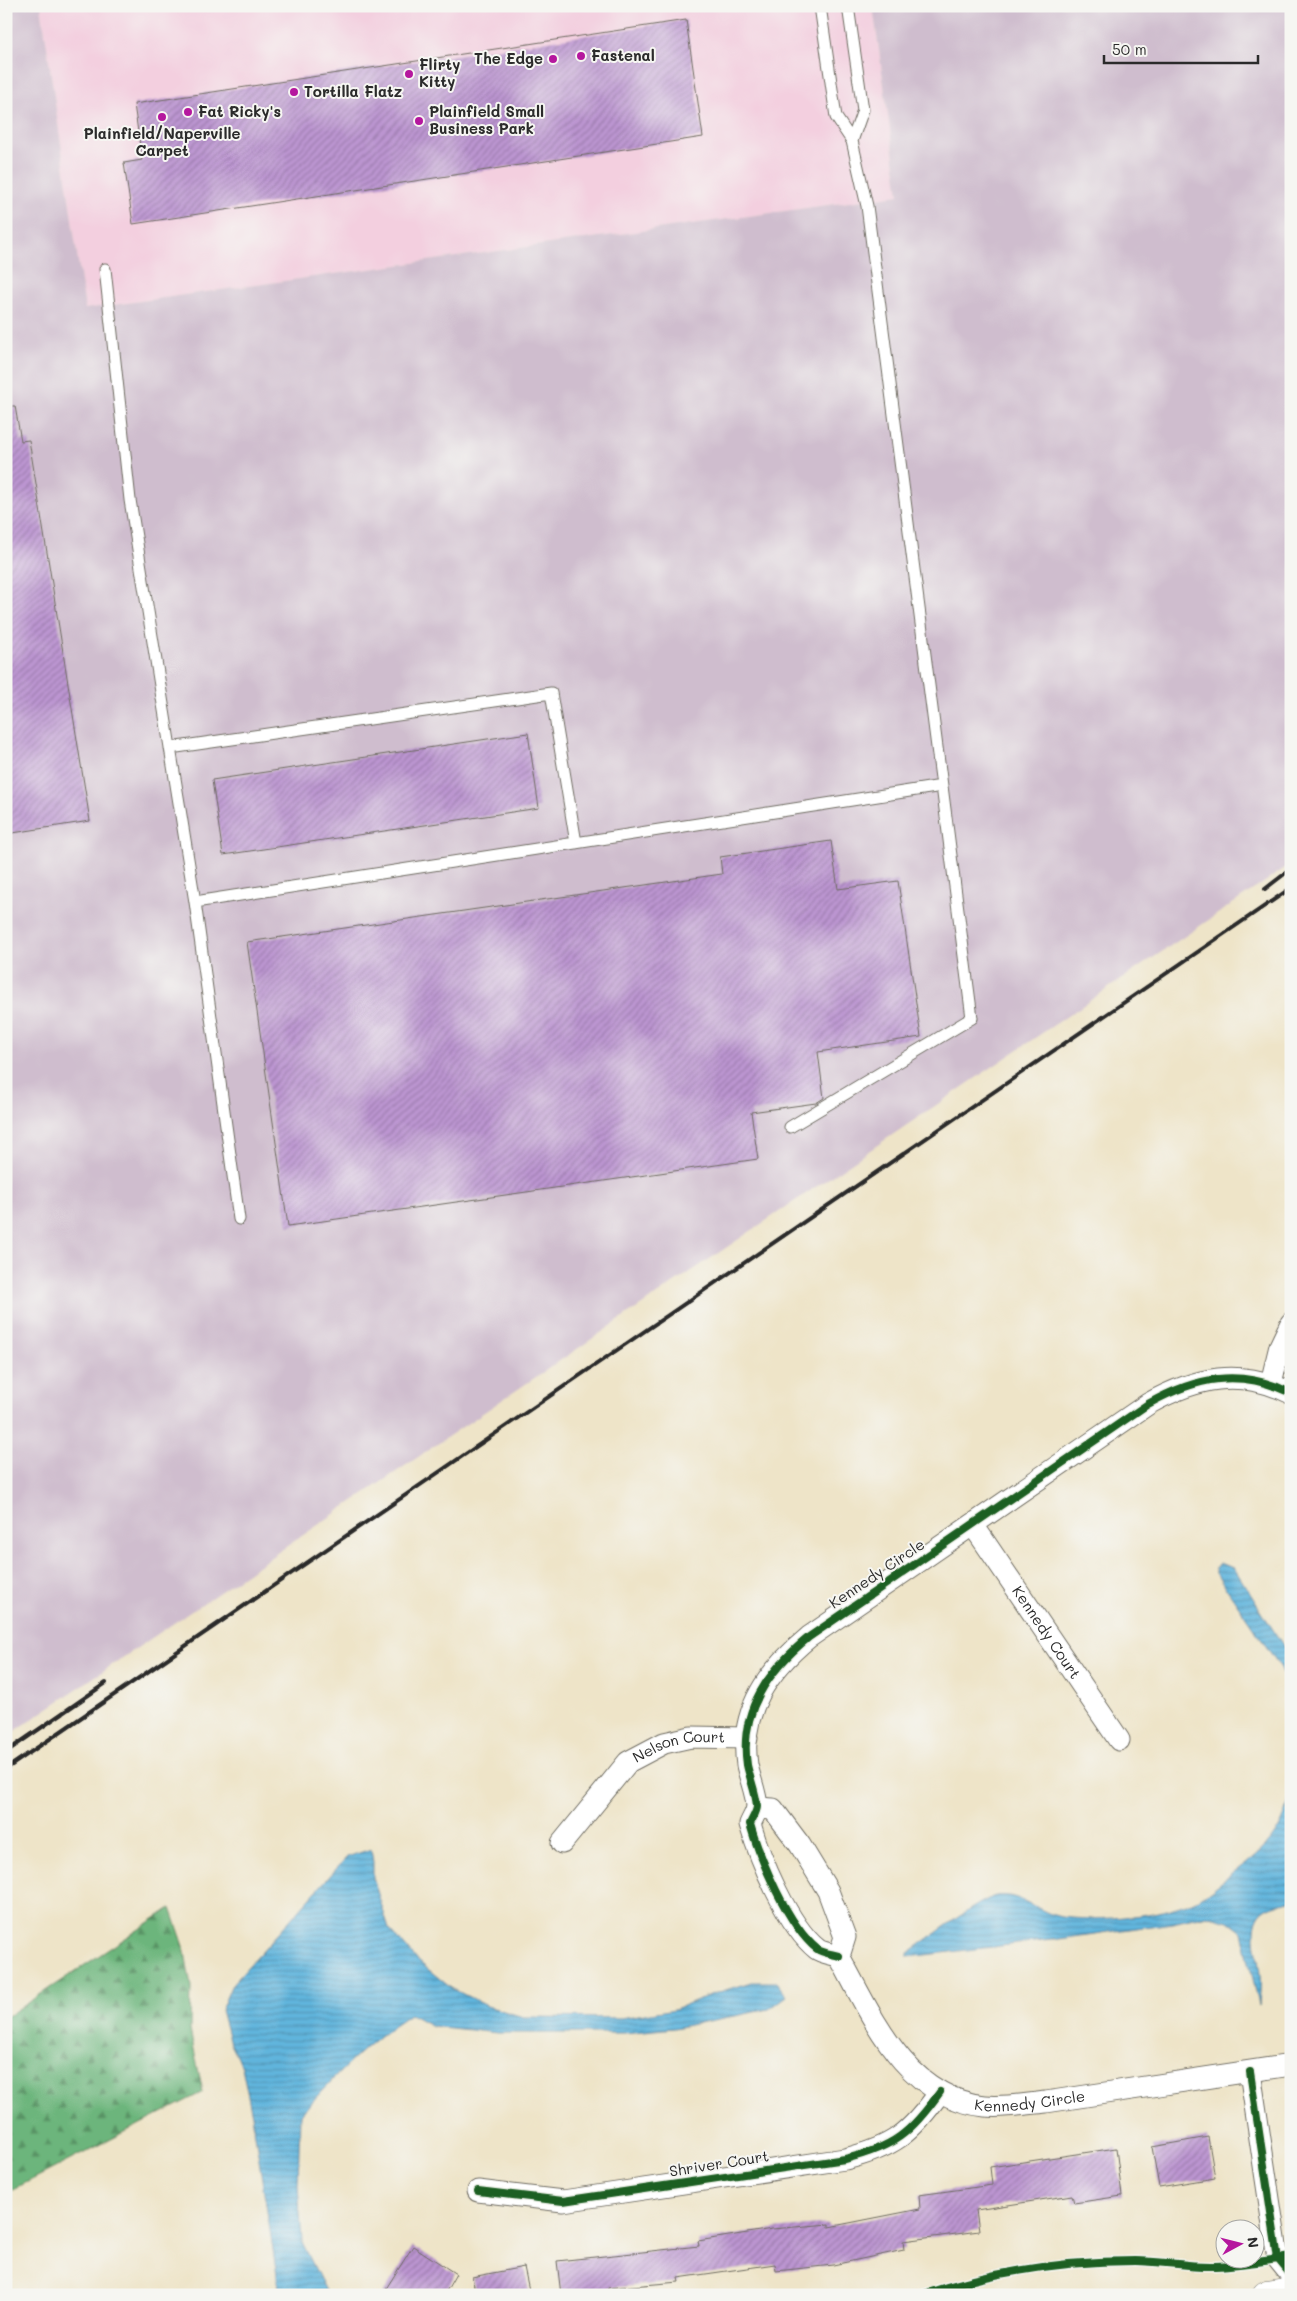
<svg xmlns="http://www.w3.org/2000/svg" width="1297" height="2301" font-family="Mali,sans-serif">
	<style>
		.built { fill: #f3cfdf }
		.industrial { fill: #cfbdce }
		.forest { fill: url(#forest-firs); stroke: #4c7053 }
		.water { fill: url(#water-rules); stroke: #467084 }
		.building { fill: url(#building-hatch) }
		.lines { fill: none; stroke-linecap: round; stroke-linejoin: round }
		.lane-casing { stroke: #6f6c62; stroke-width: 13 }
		.street-casing { stroke: #6f6c62; stroke-width: 23 }
		.secondary-casing { stroke: #6f6c62; stroke-width: 29 }
		.lane { stroke: #fff; stroke-width: 11 }
		.street { stroke: #fff; stroke-width: 21 }
		.secondary { stroke: #fff; stroke-width: 28 }
		.rail { stroke: #2b2b2b; stroke-width: 4 }
		.cycleway-casing { stroke: #f6f6f2; stroke-width: 11 }
		.cycleway { stroke: #1b5e20; stroke-width: 8 }
		.poi-dot { fill: #b5179e; stroke: #f6f6f2; stroke-width: 2 }
		.labels { text-anchor: middle; stroke-width: 4; stroke-linejoin: round; paint-order: stroke }
		.poi-label { font-size: 15px; font-weight: bold; fill: #2b2b2b; stroke: #f6f6f2; text-anchor: start }
		.street-label { font-size: 15px; fill: #2b2b2b; stroke: #f6f6f2 }
	</style>
	<defs>
		<pattern id="forest-firs" width="22" height="20" patternUnits="userSpaceOnUse" patternTransform="scale(1.25)"><rect width="22" height="20" fill="#6cb57b"/><path d="M5 1l3.5 6h-7zM16 11l3.5 6h-7z" fill="#599365"/></pattern>
		<pattern id="water-rules" width="6" height="5" patternUnits="userSpaceOnUse" patternTransform="scale(1.25)"><rect width="6" height="5" fill="#61b5dd"/><path d="M0 2.5h6" fill="none" stroke="#5093b3"/></pattern>
		<pattern id="building-hatch" width="6" height="6" patternUnits="userSpaceOnUse" patternTransform="scale(1.25)"><rect width="6" height="6" fill="#bc95d1"/><path d="M-1 1l2-2M0 6l6-6M5 7l2-2" fill="none" stroke="#997aaa"/></pattern>
	</defs>
	<rect width="100%" height="100%" fill="#f6f6f2"/>
	<filter id="ink" filterUnits="userSpaceOnUse"><feTurbulence type="fractalNoise" baseFrequency=".02" numOctaves="2"/><feDisplacementMap in="SourceGraphic" scale="10" xChannelSelector="R" yChannelSelector="G"/><feConvolveMatrix kernelMatrix="1 2 1 2 8 2 1 2 1" color-interpolation-filters="sRGB"/></filter>
	<filter id="wash" filterUnits="userSpaceOnUse"><feTurbulence type="fractalNoise" baseFrequency=".0096" numOctaves="4" result="noise"/><feDisplacementMap in="SourceGraphic" scale="20" xChannelSelector="R" yChannelSelector="G"/><feGaussianBlur stdDeviation="1.12" result="paint"/><feColorMatrix in="noise" values="0 0 0 0 0 0 0 0 0 0 0 0 0 0 0 0 0 1.4 0 .05"/><feComposite in="paint" operator="in"/></filter>
	<g filter="url(#wash)">
		<rect width="100%" height="100%" fill="#eee4c8"/>
		<path class="built" d="M 41,6 L 873,6 L 899,195 L 85,309 Z"/>
		<path class="industrial" d="M 6,6 L 41,6 L 85,309 L 899,195 L 873,6 L 1291,6 L 1291,864 L 6,1737 Z"/>
		<path class="forest" d="M 171,1908 L 184,1946 L 191,1987 L 190,2030 L 203,2092 L 6,2193 L 6,2017 Z"/>
		<path class="water" d="M 1219,1563 L 1234,1568 L 1291,1658 L 1291,1706 L 1289,1688 L 1281,1668 L 1216,1573 L 1215,1568 Z
			M 1291,1793 L 1291,1901 C 1281,1903 1269,1905 1262,1912 C 1248,1927 1259,1956 1260,1974 C 1261,1984 1260,1994 1259,2005 L 1242,1932 L 1228,1921 L 1207,1915 L 1172,1923 L 1059,1939 L 908,1957 L 908,1953 C 928,1940 977,1900 997,1896 C 1020,1892 1040,1914 1062,1917 C 1097,1922 1164,1916 1196,1900 C 1208,1894 1217,1885 1227,1878 C 1262,1853 1282,1837 1291,1793 Z
			M 371,1849 L 373,1862 L 373,1878 L 389,1929 L 418,1961 L 451,1988 L 487,2006 L 523,2017 L 621,2018 L 675,2009 L 710,1995 L 751,1982 L 776,1982 L 787,1996 L 769,2009 L 674,2028 L 624,2033 L 498,2033 L 432,2026 L 410,2014 C 366,2043 336,2075 300,2115 L 298,2185 L 302,2242 L 328,2295 L 280,2295 L 252,2115 L 242,2067 L 230,2043 L 221,2010 L 232,1984 L 347,1857 Z"/>
		<g id="blocks">
			<path class="building" d="M 686,20 L 703,137 L 133,224 L 124,163 L 142,160 L 134,104 Z
				M 6,406 L 15,406 L 21,441 L 29,440 L 90,821 L 6,834 Z
				M 528,733 L 539,808 L 223,855 L 212,780 Z
				M 831,841 L 838,889 L 898,881 L 921,1037 L 818,1052 L 824,1098 L 816,1103 L 751,1112 L 758,1159 L 288,1226 L 247,942 L 722,874 L 720,857 Z
				M 1208,2137 L 1215,2178 L 1159,2187 L 1152,2147 Z
				M 1116,2148 L 1122,2196 L 1074,2203 L 1072,2195 L 976,2210 L 979,2231 L 903,2241 L 904,2250 L 833,2265 L 776,2271 L 775,2264 L 678,2278 L 679,2282 L 608,2288 L 608,2295 L 561,2295 L 557,2261 L 699,2246 L 698,2241 L 772,2229 L 829,2224 L 829,2227 L 920,2209 L 919,2195 L 992,2185 L 990,2167 Z
				M 413,2246 L 456,2274 L 444,2295 L 382,2295 Z
				M 524,2267 L 530,2295 L 476,2295 L 472,2277 Z"/>
		</g>
	</g>
	<g filter="url(#ink)">
		<use href="#blocks" fill-opacity="0" stroke="#6f6c62" stroke-width="1"/>
		<g class="lines">
			<g class="lane-casing">
				<path id="lane" d="M 848,6 L 863,110 L 852,141
					M 105,269 L 130,500 L 195,902 L 239,1219
					M 170,748 L 551,693 L 576,843
					M 195,902 L 942,786
					M 790,1127 L 972,1018 L 867,206 L 852,141 L 836,117 L 820,6"/>
			</g>
			<g class="street-casing">
				<g id="street">
					<path d="M 1271,1383 L 1280,1346 L 1291,1323"/>
					<path id="s1" d="M 973,1525 L 1119,1740"/>
					<path id="s2" d="M 757,1808 L 773,1809 L 800,1845 L 828,1891 L 845,1937 L 839,1956 C 872,2016 905,2098 985,2106 C 1005,2108 1026,2104 1046,2102 L 1291,2065"/>
					<path id="s3" d="M 562,1843 L 628,1762 L 664,1743 L 691,1737 L 747,1738"/>
					<path d="M 839,1956 C 832,1954 822,1953 817,1949 C 788,1926 760,1859 750,1824 C 752,1819 757,1812 757,1806 C 756,1793 750,1779 747,1765 C 739,1710 769,1670 809,1637 L 1148,1404 C 1196,1377 1240,1368 1291,1393"/>
					<path d="M 1250,2072 L 1278,2259 L 1291,2275"/>
					<path d="M 478,2191 L 563,2201 L 845,2159 C 894,2147 911,2133 940,2092"/>
				</g>
			</g>
			<g class="secondary-casing">
				<path id="secondary" d="M 1266,2295 L 1291,2291"/>
			</g>
			<use href="#lane" class="lane"/>
			<use href="#street" class="street"/>
			<use href="#secondary" class="secondary"/>
			<path class="rail" d="M 1265,889 L 1291,869
				M 6,1752 L 106,1683
				M 6,1769 L 1291,888"/>
			<g class="cycleway-casing">
				<path id="cycleway" d="M 839,1956 C 832,1954 822,1953 817,1949 C 788,1926 760,1859 750,1824 C 752,1819 757,1812 757,1806 C 756,1793 750,1779 747,1765 C 739,1710 769,1670 809,1637 L 1148,1404 C 1196,1377 1240,1368 1291,1393
					M 1250,2072 L 1278,2259 L 1291,2275
					M 478,2191 L 563,2201 L 845,2159 C 894,2147 911,2133 940,2092
					M 921,2295 C 990,2272 1063,2261 1135,2261 C 1162,2261 1188,2267 1215,2266 C 1241,2265 1266,2261 1291,2257"/>
			</g>
			<use href="#cycleway" class="cycleway"/>
		</g>
	</g>
	<g class="poi-dot">
		<circle cx="581" cy="56" r="5"/>
		<circle cx="553" cy="59" r="5"/>
		<circle cx="409" cy="74" r="5"/>
		<circle cx="294" cy="92" r="5"/>
		<circle cx="188" cy="112" r="5"/>
		<circle cx="162" cy="117" r="5"/>
		<circle cx="419" cy="121" r="5"/>
	</g>
	<g class="labels">
		<g class="poi-label">
			<text x="591" y="61">Fastenal</text>
			<text x="543" y="64" text-anchor="end">The Edge</text>
			<text x="419" y="70">Flirty<tspan x="419" dy="17">Kitty</tspan></text>
			<text x="304" y="97">Tortilla Flatz</text>
			<text x="198" y="117">Fat Ricky's</text>
			<text x="429" y="117">Plainfield Small<tspan x="429" dy="17">Business Park</tspan></text>
			<text x="162" y="139" text-anchor="middle">Plainfield/Naperville<tspan x="162" dy="17">Carpet</tspan></text>
		</g>
		<g class="street-label">
			<text transform="translate(877 1574) rotate(-34)" y="5">Kennedy Circle</text>
			<text dy="5" stroke="none"><textPath href="#s1" startOffset="130">Kennedy Court</textPath></text>
			<text dy="5" stroke="none"><textPath href="#s3" startOffset="159">Nelson Court</textPath></text>
			<text dy="5" stroke="none"><textPath href="#s2" startOffset="448">Kennedy Circle</textPath></text>
			<text transform="translate(719 2164) rotate(-9)" y="5">Shriver Court</text>
		</g>
	</g>
	<rect width="1297" height="2301" fill="none" stroke="#f6f6f2" stroke-width="25"/>
	<g transform="translate(1240 2244) rotate(83)"><circle r="24" fill="#f6f6f2" stroke="#a5a5a2"/>
	<path d="M0-4L9 19L0 12L-9 19Z" fill="#b5179e"/>
	<text y="-8" font-size="14" font-weight="bold" text-anchor="middle" fill="#2b2b2b">N</text>
	</g>
	<path d="M1104 55v8h154v-8" fill="none" stroke="#2b2b2b" stroke-width="2.5"/>
	<text x="1112" y="55" font-size="15" fill="#2b2b2b" stroke="#f6f6f2" stroke-width="4" paint-order="stroke">50 m</text>
</svg>
